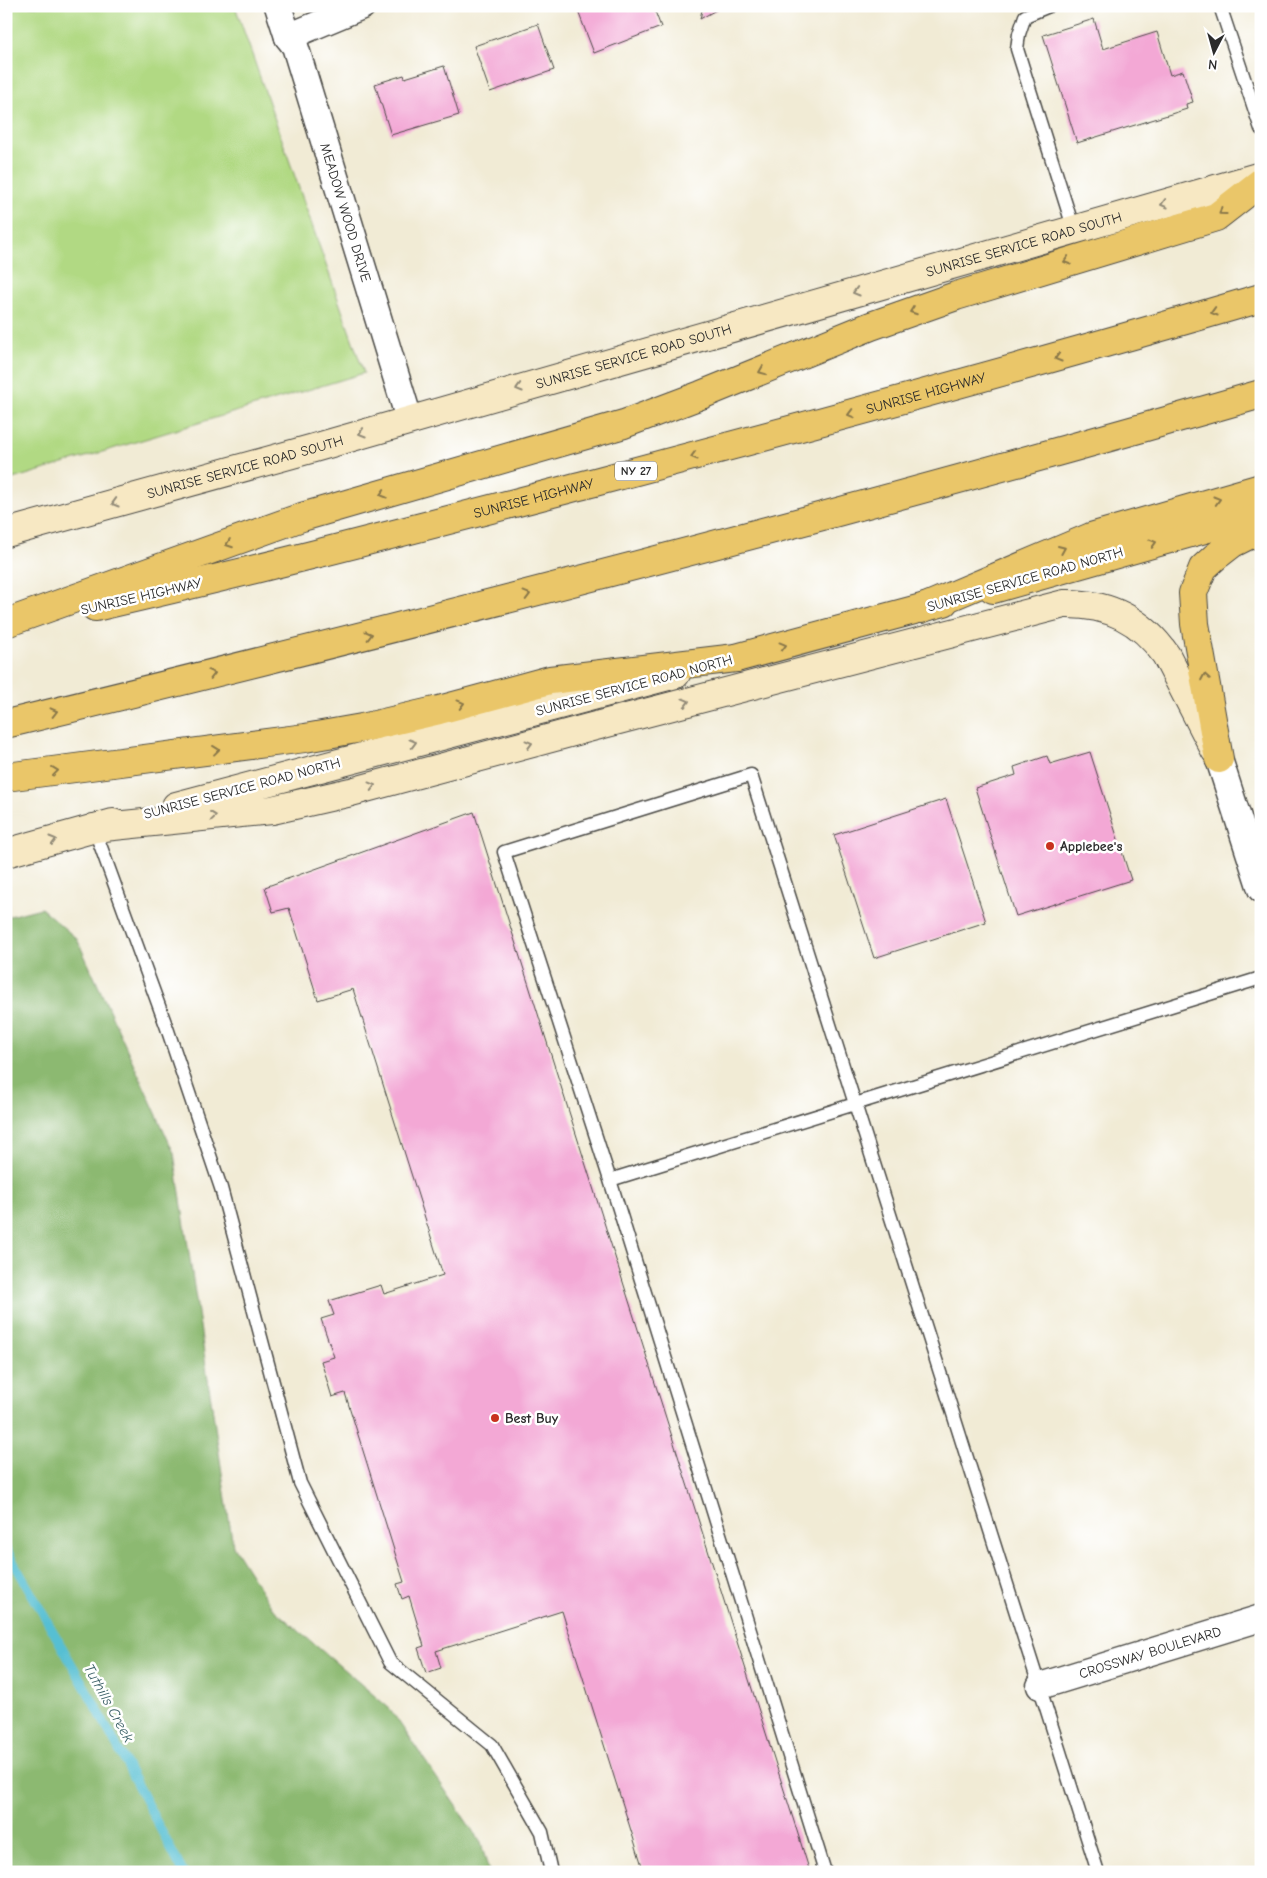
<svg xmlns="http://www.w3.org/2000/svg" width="1267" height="1878" font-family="'Comic Neue',sans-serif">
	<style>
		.green { fill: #b1d983; stroke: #6e8257 }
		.forest { fill: #8cb971; stroke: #5c724e }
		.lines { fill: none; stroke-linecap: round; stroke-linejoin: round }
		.stream { stroke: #57bfd3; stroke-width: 9 }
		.building { fill: #f3a8d5 }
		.service-casing { stroke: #494844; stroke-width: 15 }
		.minor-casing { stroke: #494844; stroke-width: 29 }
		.secondary-casing { stroke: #494844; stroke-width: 30 }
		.trunk-casing { stroke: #494844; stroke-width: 30 }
		.motorway-casing { stroke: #494844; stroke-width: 30 }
		.service { stroke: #fff; stroke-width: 12 }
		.minor { stroke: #fff; stroke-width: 26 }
		.secondary { stroke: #f7e8c3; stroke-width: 28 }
		.trunk { stroke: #eac669; stroke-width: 28 }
		.motorway { stroke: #eac669; stroke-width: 28 }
		.oneway { stroke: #918a77 }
		.oneway2 { stroke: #8a784a }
		.poi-dot { fill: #c8321e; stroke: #fff; stroke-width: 2 }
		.labels { text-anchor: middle; stroke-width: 5; stroke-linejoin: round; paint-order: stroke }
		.shield { fill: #fff; stroke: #6b6b6b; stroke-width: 1 }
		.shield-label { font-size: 12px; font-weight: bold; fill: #2b2b2b }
		.street-label { font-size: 14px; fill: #2b2b2b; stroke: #fff }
		.poi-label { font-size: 14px; font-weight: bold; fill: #2b2b2b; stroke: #fff; text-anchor: start }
		.water-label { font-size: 15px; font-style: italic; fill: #3a5f66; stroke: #fff }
	</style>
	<rect width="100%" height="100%" fill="#fff"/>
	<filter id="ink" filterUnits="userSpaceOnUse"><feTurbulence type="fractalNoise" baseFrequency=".02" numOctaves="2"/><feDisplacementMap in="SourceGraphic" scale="10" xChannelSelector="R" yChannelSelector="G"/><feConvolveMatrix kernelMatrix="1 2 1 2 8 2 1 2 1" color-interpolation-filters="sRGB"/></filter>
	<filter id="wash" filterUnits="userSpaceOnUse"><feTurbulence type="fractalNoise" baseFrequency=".0096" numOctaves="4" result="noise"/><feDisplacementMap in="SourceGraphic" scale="20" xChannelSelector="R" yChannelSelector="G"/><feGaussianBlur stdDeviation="1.12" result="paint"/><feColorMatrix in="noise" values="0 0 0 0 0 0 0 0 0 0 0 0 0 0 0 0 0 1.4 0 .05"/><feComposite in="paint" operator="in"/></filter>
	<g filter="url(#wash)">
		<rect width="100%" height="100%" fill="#f1ebd5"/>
		<path class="green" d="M 6,6 L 235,6 L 364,373 L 6,481 Z"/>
		<path class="forest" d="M 41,908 L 77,939 L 174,1153 L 233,1546 L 272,1608 L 390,1709 L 481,1843 L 489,1872 L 6,1872 L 6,917 Z"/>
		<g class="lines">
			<path class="stream" d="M 6,1549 L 94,1703 L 183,1872"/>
		</g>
		<g id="blocks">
			<path class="building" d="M 576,6 L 653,6 L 661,27 L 594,53 Z
				M 700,6 L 723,6 L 700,19 L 702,10 Z
				M 1094,19 L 1103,49 L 1157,32 L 1170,75 L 1183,71 L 1193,102 L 1186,104 L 1187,109 L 1077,143 L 1043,35 Z
				M 538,24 L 554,70 L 490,92 L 474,46 Z
				M 444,66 L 459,115 L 391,135 L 375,84 L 404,75 L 405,78 Z
				M 1090,752 L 1131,880 L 1016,916 L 975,788 L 1016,775 L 1014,767 L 1047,756 L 1050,764 Z
				M 946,799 L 986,922 L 874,958 L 834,835 Z
				M 474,812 L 810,1872 L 644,1872 L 562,1611 L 436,1651 L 441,1668 L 426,1673 L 418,1648 L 424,1646 L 409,1596 L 402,1599 L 397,1584 L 404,1582 L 345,1393 L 332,1397 L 321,1361 L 334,1357 L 321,1319 L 334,1315 L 329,1301 L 381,1285 L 384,1294 L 443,1275 L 353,989 L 318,1000 L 289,908 L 273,912 L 265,887 Z"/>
		</g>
	</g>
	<g filter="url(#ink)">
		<use href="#blocks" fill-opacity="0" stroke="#494844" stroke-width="1"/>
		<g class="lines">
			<g class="service-casing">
				<path id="service" d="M 1049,6 L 1025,16 L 1019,34 L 1017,49 L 1074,230
					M 1220,6 L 1261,129
					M 94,828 L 167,1028 L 221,1188 L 300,1483 L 390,1662 L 492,1745 L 542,1832 L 551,1872
					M 610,1180 L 1261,978
					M 825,1872 L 610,1180 L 504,852 L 751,775 L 1098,1872"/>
			</g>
			<g class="minor-casing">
				<g id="minor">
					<path id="s1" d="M 278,6 L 288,37 L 295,46 L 409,419"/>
					<path d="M 288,37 L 362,6"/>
					<path d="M 1219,759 L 1261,889"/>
					<path id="s2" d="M 1040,1686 L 1261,1618"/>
				</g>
			</g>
			<g class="secondary-casing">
				<g id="secondary">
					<path id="s3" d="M 6,533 L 314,448 L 1261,176"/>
					<path d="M 176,806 L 676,674"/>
					<path d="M 94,828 L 272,810 L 351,792 L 588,728 L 1064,604 C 1108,603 1141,619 1166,655 L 1215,750"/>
					<path d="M 6,853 L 113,823"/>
				</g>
			</g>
			<g class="trunk-casing">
				<path id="trunk" d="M 993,589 L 1261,513
					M 736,658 L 944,602
					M 1219,759 L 1195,624 L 1193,593 L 1203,568 L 1215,557 L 1233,543 L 1261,529"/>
			</g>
			<g class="motorway-casing">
				<g id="motorway">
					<path id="s4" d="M 95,607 C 263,569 429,525 595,482 C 818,423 1040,363 1261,298"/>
					<path d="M 921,609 L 1091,537 L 1261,488"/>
					<path d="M 6,623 L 302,517 L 624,424 L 701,395 L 871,326 L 956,296 L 1216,217 L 1261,182"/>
					<path d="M 6,724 C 427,622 845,514 1261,394"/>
					<path d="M 6,777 L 305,738 L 362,728 L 439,710 L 550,680 L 736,658"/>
				</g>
			</g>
			<use href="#service" class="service"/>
			<use href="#minor" class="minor"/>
			<use href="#secondary" class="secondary"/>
			<use href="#trunk" class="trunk"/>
			<use href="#motorway" class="motorway"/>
		</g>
		<defs><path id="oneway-chevron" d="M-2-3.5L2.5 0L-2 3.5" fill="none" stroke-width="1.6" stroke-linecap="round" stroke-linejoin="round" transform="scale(1.25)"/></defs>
		<g class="oneway">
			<use href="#oneway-chevron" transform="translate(1164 204) rotate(164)"/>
			<use href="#oneway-chevron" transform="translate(856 292) rotate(164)"/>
			<use href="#oneway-chevron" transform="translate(519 388) rotate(164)"/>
			<use href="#oneway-chevron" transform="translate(362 433) rotate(163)"/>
			<use href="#oneway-chevron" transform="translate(115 503) rotate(164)"/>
			<use href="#oneway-chevron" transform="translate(686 702) rotate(-15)"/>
			<use href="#oneway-chevron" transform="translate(413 743) rotate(-15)"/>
			<use href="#oneway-chevron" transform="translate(529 744) rotate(-15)"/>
			<use href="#oneway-chevron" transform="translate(372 786) rotate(-15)"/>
			<use href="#oneway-chevron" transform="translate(213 816) rotate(-6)"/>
			<use href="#oneway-chevron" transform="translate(53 840) rotate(-16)"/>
		</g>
		<g class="oneway2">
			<use href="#oneway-chevron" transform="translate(1222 212) rotate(144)"/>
			<use href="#oneway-chevron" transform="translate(1067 261) rotate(163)"/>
			<use href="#oneway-chevron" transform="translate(913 311) rotate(160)"/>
			<use href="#oneway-chevron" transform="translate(1214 312) rotate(164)"/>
			<use href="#oneway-chevron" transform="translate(1058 358) rotate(164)"/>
			<use href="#oneway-chevron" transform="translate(762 371) rotate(158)"/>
			<use href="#oneway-chevron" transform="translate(851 414) rotate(165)"/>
			<use href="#oneway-chevron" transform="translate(694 456) rotate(165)"/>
			<use href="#oneway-chevron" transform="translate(383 494) rotate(164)"/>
			<use href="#oneway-chevron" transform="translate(1217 500) rotate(-16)"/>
			<use href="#oneway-chevron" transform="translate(1153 543) rotate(-16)"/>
			<use href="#oneway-chevron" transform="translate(229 544) rotate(160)"/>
			<use href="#oneway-chevron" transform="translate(1062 549) rotate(-23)"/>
			<use href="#oneway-chevron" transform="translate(527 595) rotate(-15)"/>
			<use href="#oneway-chevron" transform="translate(369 635) rotate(-14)"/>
			<use href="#oneway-chevron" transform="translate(783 646) rotate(-15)"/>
			<use href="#oneway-chevron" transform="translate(212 674) rotate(-14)"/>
			<use href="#oneway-chevron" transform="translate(1205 677) rotate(-100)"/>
			<use href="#oneway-chevron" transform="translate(461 704) rotate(-15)"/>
			<use href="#oneway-chevron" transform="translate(54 712) rotate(-14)"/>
			<use href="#oneway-chevron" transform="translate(216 750) rotate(-7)"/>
			<use href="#oneway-chevron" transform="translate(55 771) rotate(-7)"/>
		</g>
	</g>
	<g class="poi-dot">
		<circle cx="1050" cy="846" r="5"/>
		<circle cx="495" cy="1418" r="5"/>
	</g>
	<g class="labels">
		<rect class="shield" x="615" y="461.5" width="42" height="19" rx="4"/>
		<g class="shield-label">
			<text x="636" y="475">NY 27</text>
		</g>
		<g class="street-label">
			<text dy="5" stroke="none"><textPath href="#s1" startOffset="218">MEADOW WOOD DRIVE</textPath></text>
			<text dy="5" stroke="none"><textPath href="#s3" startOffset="1058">SUNRISE SERVICE ROAD SOUTH</textPath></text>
			<text dy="5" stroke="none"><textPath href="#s3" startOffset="652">SUNRISE SERVICE ROAD SOUTH</textPath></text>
			<text dy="5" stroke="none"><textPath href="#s4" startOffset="858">SUNRISE HIGHWAY</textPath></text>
			<text dy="5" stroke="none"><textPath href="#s3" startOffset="248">SUNRISE SERVICE ROAD SOUTH</textPath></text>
			<text dy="5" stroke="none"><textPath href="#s4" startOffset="452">SUNRISE HIGHWAY</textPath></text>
			<text transform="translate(1025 579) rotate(-16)" y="5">SUNRISE SERVICE ROAD NORTH</text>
			<text transform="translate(141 596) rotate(-13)" y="5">SUNRISE HIGHWAY</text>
			<text transform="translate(634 685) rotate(-15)" y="5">SUNRISE SERVICE ROAD NORTH</text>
			<text transform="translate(242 788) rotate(-15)" y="5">SUNRISE SERVICE ROAD NORTH</text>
			<text dy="5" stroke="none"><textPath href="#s2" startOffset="115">CROSSWAY BOULEVARD</textPath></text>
		</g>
		<g class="poi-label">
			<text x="1060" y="851">Applebee's</text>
			<text x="505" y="1423">Best Buy</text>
		</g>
		<g class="water-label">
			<text transform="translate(109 1703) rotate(61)" y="5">Tuthills Creek</text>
		</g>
	</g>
	<rect width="1267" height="1878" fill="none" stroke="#fff" stroke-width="25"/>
	<g transform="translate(1214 52) rotate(186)" stroke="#ffffff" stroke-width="4" paint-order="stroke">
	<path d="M0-4L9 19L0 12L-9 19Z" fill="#2b2b2b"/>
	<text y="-8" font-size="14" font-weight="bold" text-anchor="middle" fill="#2b2b2b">N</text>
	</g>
</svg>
